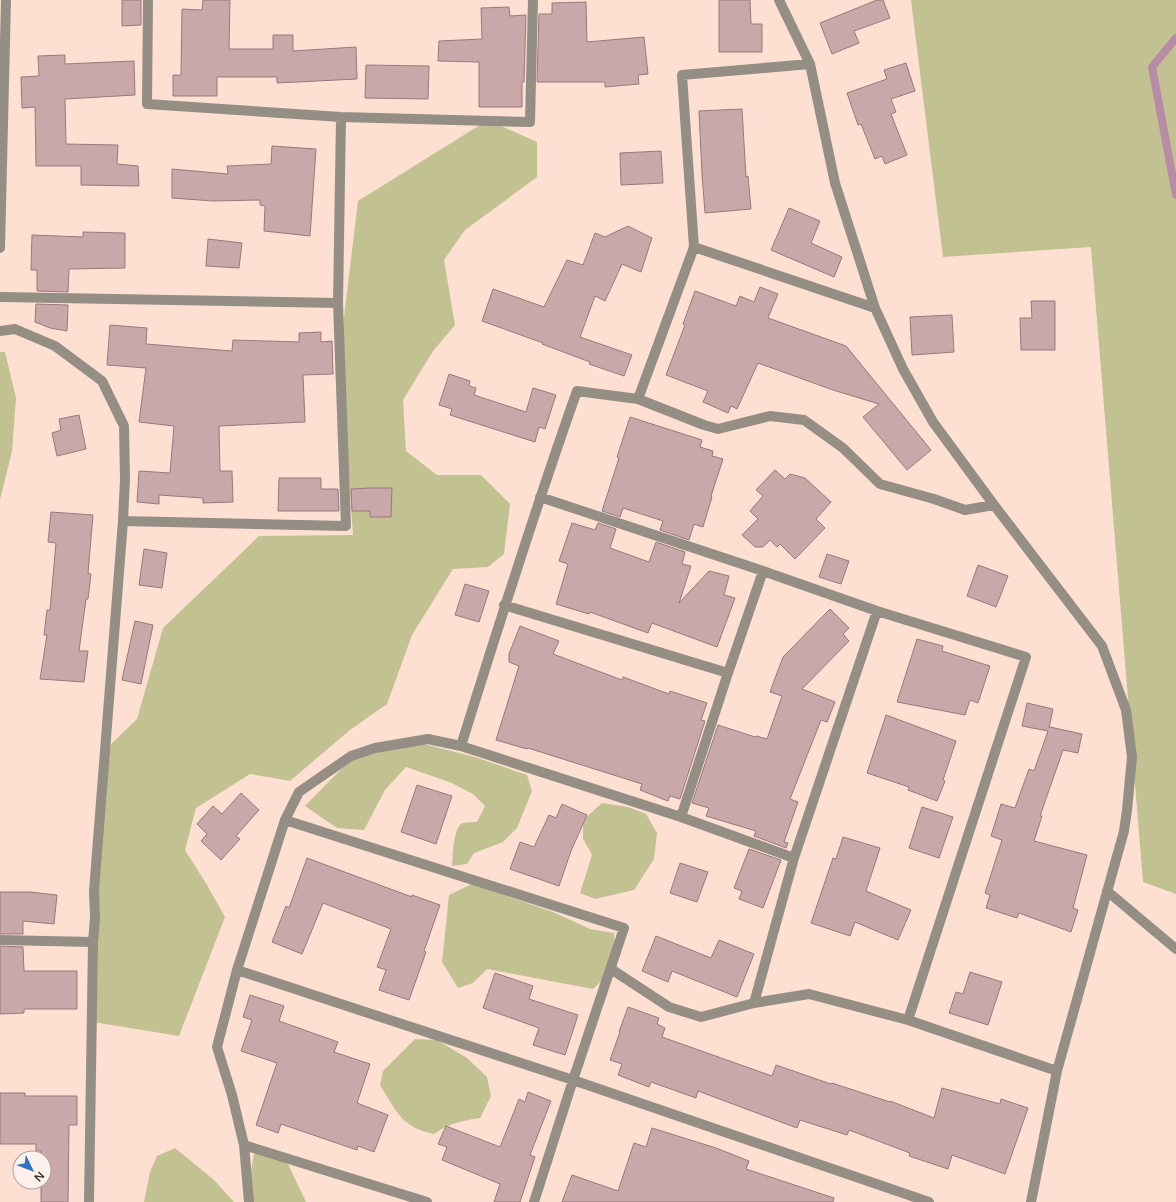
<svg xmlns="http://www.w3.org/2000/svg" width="1176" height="1202" font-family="'Varela Round',sans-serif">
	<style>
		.green { fill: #c2c192 }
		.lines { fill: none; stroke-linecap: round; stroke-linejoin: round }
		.stream { stroke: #b88ca4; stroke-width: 8 }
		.building { fill: #c9a8a9; stroke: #98797b }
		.minor { stroke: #958e84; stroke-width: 10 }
	</style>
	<rect width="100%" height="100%" fill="#fee0d2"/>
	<path class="green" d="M 911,0 L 1176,0 L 1176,894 L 1143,882 L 1091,247 L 943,257 Z
		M 488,120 L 537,142 L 537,177 L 465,230 L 444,260 L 455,325 L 433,351 L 403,400 L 406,451 L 437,475 L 481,475 L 510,504 L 504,554 L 488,567 L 453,569 L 412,635 L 387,704 L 350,730 L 290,781 L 250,774 L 196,808 L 185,850 L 207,885 L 225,917 L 179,1036 L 93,1022 L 105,750 L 137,719 L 163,628 L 259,536 L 353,535 L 340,350 L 358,201 Z
		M 0,352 L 5,352 L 16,398 L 12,451 L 0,500 Z
		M 404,739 L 475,757 L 527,775 L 532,791 L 517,828 L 503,842 L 474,853 L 467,864 L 452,866 C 453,856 453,826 463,823 C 467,822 473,822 477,822 L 485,806 L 473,794 L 452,783 L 406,767 L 385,790 L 364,830 L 337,828 L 305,806 L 349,761 Z
		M 602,803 L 628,807 L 646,814 L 657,833 L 654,859 L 634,890 L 595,899 L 580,893 L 592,855 L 583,839 L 583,820 Z
		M 472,884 L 553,912 L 590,929 L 614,933 L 617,967 L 593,989 L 487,969 L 473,983 L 458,988 L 442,962 L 449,895 Z
		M 415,1039 L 437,1040 L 467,1058 L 487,1077 L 491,1096 L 480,1118 C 461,1121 450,1123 434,1134 C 401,1127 397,1112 380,1085 L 383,1071 Z
		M 175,1148 L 213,1179 L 234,1202 L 144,1202 L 150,1172 L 157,1156 Z
		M 255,1148 L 288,1164 L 306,1202 L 246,1202 Z"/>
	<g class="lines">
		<path class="stream" d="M 1176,38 L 1152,67 L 1176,195"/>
	</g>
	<path class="building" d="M 122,0 L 141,0 L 141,25 L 122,26 Z
		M 203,0 L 230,0 L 229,49 L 273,49 L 273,35 L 293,35 L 293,51 L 356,47 L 357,79 L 277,83 L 277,77 L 217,77 L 217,96 L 173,96 L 173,75 L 181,75 L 182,9 L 202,10 Z
		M 719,0 L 750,0 L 751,24 L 762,24 L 762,52 L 719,52 Z
		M 877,0 L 883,0 L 890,18 L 854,31 L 859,43 L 832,54 L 820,23 Z
		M 586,2 L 587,42 L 644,37 L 648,74 L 638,75 L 639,84 L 605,87 L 605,82 L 537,82 L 539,14 L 552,14 L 552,3 Z
		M 509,7 L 510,16 L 526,15 L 524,82 L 522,82 L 522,107 L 479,107 L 479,62 L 438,61 L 439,41 L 482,39 L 481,8 Z
		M 65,55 L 65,64 L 134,61 L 135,95 L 65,99 L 66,144 L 118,145 L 117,164 L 138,166 L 139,186 L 81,185 L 81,166 L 36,166 L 35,107 L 22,108 L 21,77 L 39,76 L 38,56 Z
		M 906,63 L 915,91 L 891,99 L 896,112 L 891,114 L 907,155 L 885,164 L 882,156 L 875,159 L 861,124 L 858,125 L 847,93 L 887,79 L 884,70 Z
		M 366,65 L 429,66 L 428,99 L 365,98 Z
		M 742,109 L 746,177 L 748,176 L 751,209 L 705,213 L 702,174 L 699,111 Z
		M 272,146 L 316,149 L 310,236 L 264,231 L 265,206 L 260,205 L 260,200 L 213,201 L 172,198 L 172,169 L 228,174 L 227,166 L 271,164 Z
		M 661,151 L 663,183 L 621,185 L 620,153 Z
		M 789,208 L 820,221 L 811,243 L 842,257 L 834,277 L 771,250 Z
		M 628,226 L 652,238 L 641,272 L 622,264 L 605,301 L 595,296 L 580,337 L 632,355 L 624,376 L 589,364 L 590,362 L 542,344 L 543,343 L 482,321 L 493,289 L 544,307 L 567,260 L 583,265 L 595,233 L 605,237 Z
		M 83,232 L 125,233 L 125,268 L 69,269 L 68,292 L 37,291 L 37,270 L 31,270 L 32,235 L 83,237 Z
		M 208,239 L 242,243 L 239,268 L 206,266 Z
		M 760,287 L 778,294 L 768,318 L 846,346 L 931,450 L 907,470 L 863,417 L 879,404 L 833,390 L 758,363 L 737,409 L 731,406 L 728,413 L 703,402 L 708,391 L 666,375 L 685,325 L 683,324 L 695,291 L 736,306 L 740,296 L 754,302 Z
		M 1031,301 L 1055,301 L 1055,350 L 1021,350 L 1020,318 L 1032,318 Z
		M 36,304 L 68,305 L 67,331 L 50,328 L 35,322 Z
		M 952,315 L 954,352 L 912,355 L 910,317 Z
		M 110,325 L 147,328 L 146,344 L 232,351 L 233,340 L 299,342 L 299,333 L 321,332 L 321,342 L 332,341 L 333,374 L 303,375 L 305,422 L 219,426 L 220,471 L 232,471 L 233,502 L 203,503 L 203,498 L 159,495 L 159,504 L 137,502 L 139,471 L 170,473 L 174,426 L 139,422 L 146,368 L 107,365 Z
		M 449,374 L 470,381 L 469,386 L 476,388 L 474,395 L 526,412 L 533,388 L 556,395 L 545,429 L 539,427 L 535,442 L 450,415 L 452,409 L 439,405 Z
		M 79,415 L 86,449 L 57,456 L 52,433 L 61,430 L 59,419 Z
		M 630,417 L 702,440 L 700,447 L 713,451 L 712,456 L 723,459 L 711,496 L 712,497 L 703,527 L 694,524 L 689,540 L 660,530 L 663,521 L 623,508 L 620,517 L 602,511 L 619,458 L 617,457 Z
		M 775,470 L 785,479 L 790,474 L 805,478 L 831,502 L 816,519 L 825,528 L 795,559 L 780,544 L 777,547 L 770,540 L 763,547 L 755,547 L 742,535 L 758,519 L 750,511 L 763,496 L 756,490 Z
		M 279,478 L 321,478 L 321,489 L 338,489 L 339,511 L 278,511 Z
		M 370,488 L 392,488 L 391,517 L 370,517 L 370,511 L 352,511 L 351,489 Z
		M 51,512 L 93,515 L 88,573 L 91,574 L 88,599 L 86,599 L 79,651 L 88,651 L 84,682 L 40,679 L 47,635 L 44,635 L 47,610 L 50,610 L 56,543 L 48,542 Z
		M 572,523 L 595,530 L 598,523 L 616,529 L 610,548 L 649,562 L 656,542 L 685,552 L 682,564 L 691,566 L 679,603 L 709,571 L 729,576 L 724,595 L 735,598 L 717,647 L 652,623 L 648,633 L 590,612 L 589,614 L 556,604 L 568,564 L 559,561 Z
		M 144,549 L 167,553 L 162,588 L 139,585 Z
		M 827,554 L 849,561 L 841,584 L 819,577 Z
		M 978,565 L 1008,576 L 996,607 L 967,596 Z
		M 465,584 L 489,591 L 479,622 L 455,615 Z
		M 830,609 L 849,628 L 843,634 L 849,641 L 802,689 L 835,702 L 827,722 L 821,720 L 790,799 L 798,802 L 784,842 L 788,843 L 786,848 L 754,836 L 756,831 L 706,816 L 709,808 L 692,803 L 718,725 L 755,737 L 756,736 L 767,739 L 782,696 L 770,692 L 783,657 Z
		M 135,621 L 153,625 L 141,684 L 122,680 Z
		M 520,626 L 559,641 L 553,654 L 622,680 L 623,677 L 669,694 L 670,691 L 707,703 L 701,720 L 705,721 L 680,799 L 670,796 L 668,801 L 640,790 L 642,784 L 528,748 L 527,749 L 496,740 L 519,666 L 509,662 L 509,654 Z
		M 917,639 L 943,646 L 942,651 L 990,666 L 978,703 L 970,700 L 965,715 L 897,702 Z
		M 1027,703 L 1053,709 L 1049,728 L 1050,727 L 1082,734 L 1078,753 L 1063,750 L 1040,816 L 1042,816 L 1034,841 L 1087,855 L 1073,908 L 1078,910 L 1071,932 L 1019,913 L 1017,918 L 986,908 L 990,895 L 985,893 L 1002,840 L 991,836 L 1001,804 L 1015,808 L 1029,769 L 1034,771 L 1048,731 L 1022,726 Z
		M 886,715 L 956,741 L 943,780 L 945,781 L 937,801 L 908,790 L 909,787 L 867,773 Z
		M 417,785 L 452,796 L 436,844 L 401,832 Z
		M 241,793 L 259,810 L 236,836 L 240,839 L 221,860 L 201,841 L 207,834 L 197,824 L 213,806 L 222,814 Z
		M 562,804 L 587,815 L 571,851 L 559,886 L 510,869 L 520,842 L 534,847 L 549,815 L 556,818 Z
		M 922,807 L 953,817 L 939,858 L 909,848 Z
		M 843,837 L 880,848 L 866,891 L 911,910 L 898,940 L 855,922 L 850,936 L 811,923 L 833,858 L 836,859 Z
		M 749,849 L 781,860 L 763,908 L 739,899 L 742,891 L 734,888 Z
		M 307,858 L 412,897 L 412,895 L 440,905 L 424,951 L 426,952 L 409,1000 L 379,990 L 386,970 L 377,967 L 391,929 L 323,903 L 302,954 L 272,942 L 286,906 L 289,908 Z
		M 680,863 L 708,872 L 697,902 L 670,893 Z
		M 0,892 L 30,892 L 57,895 L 54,924 L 23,921 L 23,934 L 0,934 Z
		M 656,936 L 711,958 L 719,940 L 754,954 L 737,997 L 672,971 L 668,982 L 642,971 Z
		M 0,946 L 23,947 L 24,971 L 77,971 L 77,1009 L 24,1009 L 24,1013 L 0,1014 Z
		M 970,972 L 1002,982 L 988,1025 L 949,1013 L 956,992 L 963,994 Z
		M 495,973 L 533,986 L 529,999 L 578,1015 L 565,1055 L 533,1045 L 539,1028 L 483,1008 Z
		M 250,995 L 284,1006 L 279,1021 L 338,1042 L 334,1052 L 370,1064 L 357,1103 L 388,1115 L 374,1152 L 358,1146 L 357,1150 L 281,1124 L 278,1133 L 256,1125 L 277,1063 L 241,1051 L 252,1020 L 243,1017 Z
		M 628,1007 L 659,1018 L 657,1024 L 665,1028 L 662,1037 L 772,1076 L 776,1065 L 831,1084 L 832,1083 L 890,1102 L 890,1101 L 934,1118 L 942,1088 L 1000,1104 L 1001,1099 L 1028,1108 L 1005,1174 L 952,1155 L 948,1169 L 909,1156 L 910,1153 L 849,1130 L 847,1135 L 800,1120 L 797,1128 L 698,1091 L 696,1098 L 651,1082 L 649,1087 L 618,1075 L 622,1064 L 610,1060 L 620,1032 L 619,1032 Z
		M 528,1092 L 551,1101 L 530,1155 L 535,1157 L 520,1202 L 494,1202 L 500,1184 L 442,1160 L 447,1147 L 438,1144 L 446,1126 L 500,1147 L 519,1099 L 525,1102 Z
		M 0,1093 L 25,1093 L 25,1096 L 77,1096 L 77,1125 L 69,1125 L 68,1202 L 41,1202 L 41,1182 L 44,1182 L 44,1158 L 41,1158 L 41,1151 L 36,1151 L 36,1144 L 0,1144 Z
		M 652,1128 L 716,1148 L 749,1161 L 746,1169 L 834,1198 L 833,1202 L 562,1202 L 572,1175 L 618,1191 L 634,1143 L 646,1147 Z"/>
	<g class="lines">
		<path class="minor" d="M 148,0 L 147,104 L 341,117 L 530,122 L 533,0
			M 779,0 L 810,64 L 835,183 L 875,308 L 903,369 L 933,422 L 994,505 L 1102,646 L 1126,710 L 1132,757 L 1127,810 L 1124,831 L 1057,1071 L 1031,1202
			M 694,247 L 875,308
			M 0,248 L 6,0
			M 0,297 L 338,303
			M 0,331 L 15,329 L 55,346 L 102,381 L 124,426 L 125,479 L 123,521 L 94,891 L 95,918 L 93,942 L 89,1202
			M 638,399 L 694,247 L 682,75 L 810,64
			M 540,497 L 763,571 L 877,611 L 1026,657 L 908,1020
			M 123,521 L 346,526 L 338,303 L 341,117
			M 504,605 L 728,673
			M 461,746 L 681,817 L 794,858
			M 681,817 L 728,673 L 763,571
			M 285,820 L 624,928 L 573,1080 L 534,1202
			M 1107,891 L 1176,949
			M 0,940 L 93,942
			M 611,969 L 669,1007 L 701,1017 L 754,1003 L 809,994 L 908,1020 L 1057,1071
			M 237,970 L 573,1080 L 929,1202
			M 754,1003 L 794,858 L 877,611
			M 244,1145 L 427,1202
			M 249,1202 L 244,1145 L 232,1095 L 217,1047 L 237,970 L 285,820 L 299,792 L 351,756 L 375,748 L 428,739 L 461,746 C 498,627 535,509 577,391 L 638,399 L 704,425 L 718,429 L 770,416 L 804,420 L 843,448 L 880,484 L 934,499 L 965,510 L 994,505"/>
	</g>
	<g transform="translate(32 1170) rotate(133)"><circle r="19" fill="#fef1ec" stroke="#b0a39e"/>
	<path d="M0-3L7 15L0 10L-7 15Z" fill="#2c74c5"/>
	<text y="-6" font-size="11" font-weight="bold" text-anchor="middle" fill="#3a2f2a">N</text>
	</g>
</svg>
